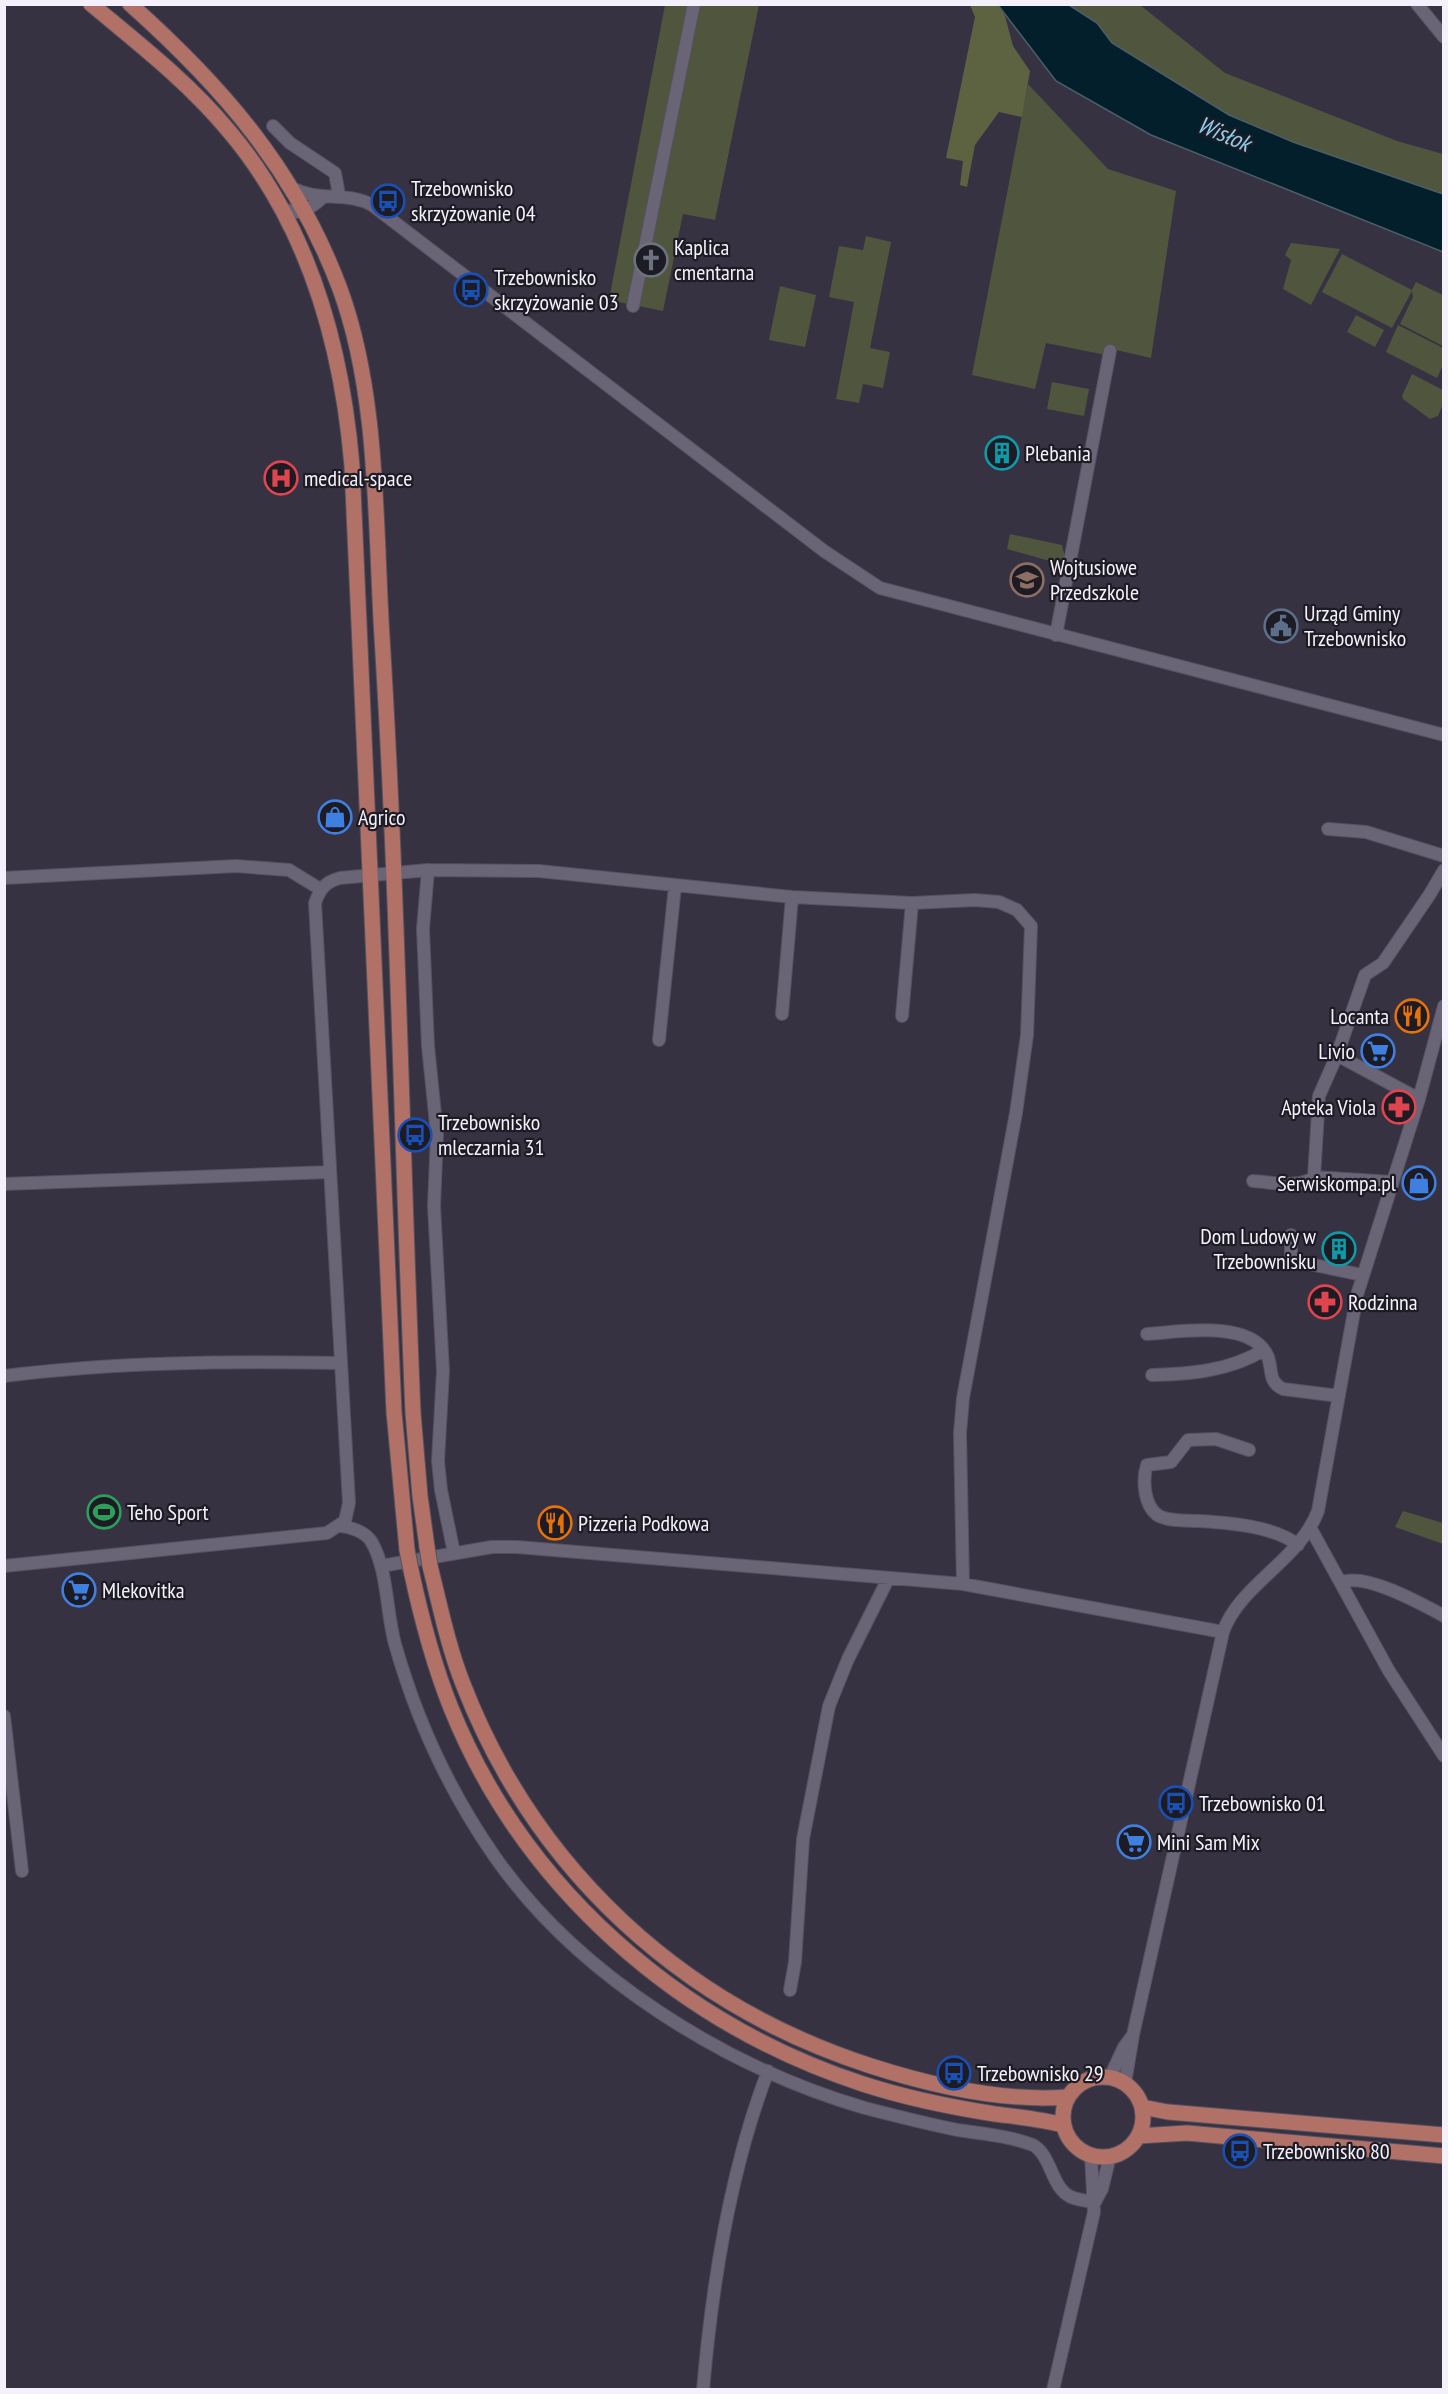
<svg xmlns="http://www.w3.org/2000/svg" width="1448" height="2394" font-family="'PT Sans Narrow',sans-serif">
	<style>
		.green { fill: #50553e }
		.forest { fill: #5d6341 }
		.water { fill: #031f2c; stroke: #4b5e6a; stroke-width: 1.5 }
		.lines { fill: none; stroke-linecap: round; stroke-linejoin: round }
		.minor-casing { stroke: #565160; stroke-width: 14 }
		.major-casing { stroke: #565160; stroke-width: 17 }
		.minor { stroke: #6a6477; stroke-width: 12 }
		.major { stroke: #b17166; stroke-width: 15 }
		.major-bridge-casing { stroke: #565160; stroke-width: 17; stroke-linecap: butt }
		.major-bridge { stroke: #b17166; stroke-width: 15 }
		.labels { text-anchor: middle; stroke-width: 4.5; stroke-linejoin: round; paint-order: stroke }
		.poi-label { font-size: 22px; fill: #f4f1fc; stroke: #1d1b23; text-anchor: start }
		.water-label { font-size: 24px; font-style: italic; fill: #8bcdef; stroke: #1d1b23 }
	</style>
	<rect width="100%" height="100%" fill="#373242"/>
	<path class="green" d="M 665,5 L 759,5 L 715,220 L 683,214 L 663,311 L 609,300 Z
		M 1069,5 L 1140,5 L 1225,73 L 1397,141 L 1443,154 L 1443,194 L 1293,142 L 1229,115 L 1112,43 L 1097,23 Z
		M 1028,84 L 1108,169 L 1176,191 L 1151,358 L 1116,350 L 1106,355 L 1046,343 L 1035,389 L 972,375 Z
		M 866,236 L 891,242 L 870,348 L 890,352 L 883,388 L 863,384 L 859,403 L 836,399 L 854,302 L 829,297 L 839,246 L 863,250 Z
		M 1291,243 L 1340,249 L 1311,305 L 1283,289 L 1291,260 L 1285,255 Z
		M 1342,254 L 1412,290 L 1416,282 L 1443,295 L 1443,346 L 1400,324 L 1413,297 L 1412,291 L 1392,328 L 1322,292 Z
		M 780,286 L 816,295 L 805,347 L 769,340 Z
		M 1356,315 L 1384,330 L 1375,347 L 1347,332 Z
		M 1398,325 L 1443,348 L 1443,365 L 1437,378 L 1386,352 Z
		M 1412,374 L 1443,390 L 1443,404 L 1438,416 L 1430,419 L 1403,399 L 1402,396 Z
		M 1052,382 L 1089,389 L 1084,416 L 1047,409 Z
		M 1010,534 L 1062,545 L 1065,557 L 1064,565 L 1007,549 Z
		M 1403,1511 L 1443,1523 L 1443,1544 L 1395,1527 Z"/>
	<path class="forest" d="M 970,5 L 998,5 L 1005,16 L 1013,46 L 1030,71 L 1022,117 L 999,112 L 975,145 L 967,187 L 960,185 L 963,161 L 946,158 L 975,17 Z"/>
	<path class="water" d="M 998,5 L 1069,5 L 1097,23 L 1112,43 L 1229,115 L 1293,142 L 1443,194 L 1443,252 L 1151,135 L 1056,81 Z"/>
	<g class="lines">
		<g class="minor-casing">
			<path id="minor" d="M 1417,4 L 1444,37
				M 273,126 L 290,143 L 335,173 L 339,195
				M 292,188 C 318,202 346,191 372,205 L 824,551 L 880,588 L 1444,735
				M 281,207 C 297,218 310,209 323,197
				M 633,306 L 694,4
				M 1056,635 L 1110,351
				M 1328,829 L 1366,832 L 1444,856
				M 428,870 L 423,929 L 428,1046 L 437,1134 L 434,1206 L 443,1371 L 438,1461 L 441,1490 L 454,1553
				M 4,878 L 236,866 L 289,870 L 320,889
				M 782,1014 L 792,897
				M 902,1016 L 912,903
				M 659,1040 L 675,886
				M 1337,1055 L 1419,1099
				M 1253,1181 C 1271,1182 1299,1189 1314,1177
				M 1392,1182 L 1314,1177 L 1319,1096 L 1337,1055 L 1365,975 L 1383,963 L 1430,894 L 1444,870
				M 4,1184 L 330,1172
				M 1291,1235 L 1291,1260 L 1362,1275
				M 1147,1334 C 1179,1332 1247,1320 1266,1353 C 1274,1366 1266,1381 1283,1389 L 1339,1396
				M 1152,1375 C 1191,1374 1229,1371 1264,1350
				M 4,1376 C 116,1362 229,1361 341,1363
				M 1249,1450 L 1216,1439 L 1188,1440 L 1171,1462 L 1147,1465 C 1142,1480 1144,1507 1159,1516 C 1171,1522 1187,1520 1200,1521 C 1230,1523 1274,1526 1298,1545
				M 341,1526 C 351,1527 365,1532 371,1541 C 388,1569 386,1612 395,1644 C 417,1722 449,1791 495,1857 C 578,1976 727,2068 865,2108 C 896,2116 927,2124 958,2130 C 983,2134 1009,2136 1033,2145 C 1052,2156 1051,2188 1071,2197 C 1078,2200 1087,2201 1095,2202
				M 1311,1529 L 1389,1671 L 1444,1756
				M 4,1566 L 327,1533 L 345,1521 L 349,1503 L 315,903 C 320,889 325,882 340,878 L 428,870 L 539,871 L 792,897 L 912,903 L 975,900 L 999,902 L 1017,910 L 1031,926 L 1027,1035 L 1016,1113 L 963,1398 L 960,1433 L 963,1584
				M 381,1566 L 492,1547 L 517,1547 L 963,1584 L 1223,1632
				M 1341,1583 C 1363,1571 1422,1604 1444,1616
				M 4,1716 L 22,1871
				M 790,1990 L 795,1962 L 803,1839 L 829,1706 L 848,1659 L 888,1579
				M 1110,2077 L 1124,2047 L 1133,2035
				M 1125,2083 L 1133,2035 L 1223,1632 C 1240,1584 1299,1561 1318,1511 L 1357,1295 L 1419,1099 L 1444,1006
				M 1095,2202 L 1102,2189 L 1110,2156
				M 703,2390 C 712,2285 730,2170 768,2071
				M 1053,2390 L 1094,2212 L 1091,2155"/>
		</g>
		<g class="major-casing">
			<path id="major" d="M 91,4 C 139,44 188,82 228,130 C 308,224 342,346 352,466 L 394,1412 L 407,1550
				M 130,4 C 223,87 296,171 340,289 C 379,395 375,525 382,637 C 398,895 402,1154 413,1413 L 420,1496 L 427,1547
				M 430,1566 C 440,1606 448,1646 463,1684 C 535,1870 682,2005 871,2066 C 933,2086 1002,2102 1067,2097
				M 411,1570 C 421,1617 433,1663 451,1708 C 524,1889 680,2024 863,2084 C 906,2098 950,2107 995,2114 C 1018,2117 1041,2119 1063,2125
				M1063 2117a40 40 0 1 1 80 0a40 40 0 1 1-80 0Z
				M 1142,2107 L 1168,2112 L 1444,2135
				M 1138,2136 L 1187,2133 L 1444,2156"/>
		</g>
		<use href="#minor" class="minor"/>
		<use href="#major" class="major"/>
		<g class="major-bridge-casing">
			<path id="major-bridge" d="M 427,1547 L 430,1566
				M 407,1550 L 411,1570"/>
		</g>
		<use href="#major-bridge" class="major-bridge"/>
	</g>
	<defs>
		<g id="bus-ring" transform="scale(1.725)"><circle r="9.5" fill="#1d1b23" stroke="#1a4fb4" stroke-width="1.5"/><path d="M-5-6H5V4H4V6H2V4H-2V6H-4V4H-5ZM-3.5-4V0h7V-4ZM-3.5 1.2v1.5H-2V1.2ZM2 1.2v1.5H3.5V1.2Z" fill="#1a4fb4"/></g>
		<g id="church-ring" transform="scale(1.725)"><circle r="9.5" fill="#1d1b23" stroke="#6b7280" stroke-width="1.5"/><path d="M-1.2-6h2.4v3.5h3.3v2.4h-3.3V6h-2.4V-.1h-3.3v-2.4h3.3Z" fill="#6b7280"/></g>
		<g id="building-ring" transform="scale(1.725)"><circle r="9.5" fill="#1d1b23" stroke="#0f9aa8" stroke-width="1.5"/><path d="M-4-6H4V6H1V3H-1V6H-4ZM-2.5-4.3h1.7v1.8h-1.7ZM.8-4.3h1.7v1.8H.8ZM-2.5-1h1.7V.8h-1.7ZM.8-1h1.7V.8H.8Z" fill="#0f9aa8"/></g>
		<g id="hospital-ring" transform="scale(1.725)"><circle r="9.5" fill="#1d1b23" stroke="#e0444e" stroke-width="1.5"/><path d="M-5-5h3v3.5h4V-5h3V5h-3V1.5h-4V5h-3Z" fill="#e0444e"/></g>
		<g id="school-ring" transform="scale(1.725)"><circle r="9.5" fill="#1d1b23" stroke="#8d6e63" stroke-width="1.5"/><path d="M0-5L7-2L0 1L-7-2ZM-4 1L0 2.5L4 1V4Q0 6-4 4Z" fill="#8d6e63"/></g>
		<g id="civic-ring" transform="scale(1.725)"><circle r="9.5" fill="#1d1b23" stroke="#5c6f8a" stroke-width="1.5"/><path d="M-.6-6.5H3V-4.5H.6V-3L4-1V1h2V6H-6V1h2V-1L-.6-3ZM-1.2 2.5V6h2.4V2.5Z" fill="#5c6f8a"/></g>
		<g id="shop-ring" transform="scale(1.725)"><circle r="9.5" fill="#1d1b23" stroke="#3f7fe0" stroke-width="1.5"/><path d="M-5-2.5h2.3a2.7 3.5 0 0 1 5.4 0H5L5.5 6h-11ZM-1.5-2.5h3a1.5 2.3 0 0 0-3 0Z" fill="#3f7fe0"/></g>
		<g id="restaurant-ring" transform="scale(1.725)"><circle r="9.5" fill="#1d1b23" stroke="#e8710a" stroke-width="1.5"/><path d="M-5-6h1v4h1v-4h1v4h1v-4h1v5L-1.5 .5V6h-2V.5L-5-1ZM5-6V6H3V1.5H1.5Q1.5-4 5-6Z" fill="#e8710a"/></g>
		<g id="supermarket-ring" transform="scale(1.725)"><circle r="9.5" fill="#1d1b23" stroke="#3f7fe0" stroke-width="1.5"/><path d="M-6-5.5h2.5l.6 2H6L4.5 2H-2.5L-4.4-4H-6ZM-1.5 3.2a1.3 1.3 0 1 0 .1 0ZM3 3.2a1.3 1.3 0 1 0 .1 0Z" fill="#3f7fe0"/></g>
		<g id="pharmacy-ring" transform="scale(1.725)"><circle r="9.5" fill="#1d1b23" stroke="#e0444e" stroke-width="1.5"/><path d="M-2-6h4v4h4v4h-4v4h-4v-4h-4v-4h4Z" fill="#e0444e"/></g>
		<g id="stadium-ring" transform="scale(1.725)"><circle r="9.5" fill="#1d1b23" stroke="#2e9e5b" stroke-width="1.5"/><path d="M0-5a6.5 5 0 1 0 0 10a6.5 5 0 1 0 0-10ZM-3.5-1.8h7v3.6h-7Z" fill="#2e9e5b"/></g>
	</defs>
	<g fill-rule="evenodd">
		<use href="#bus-ring" x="388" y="201"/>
		<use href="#church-ring" x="651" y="260"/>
		<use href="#bus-ring" x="471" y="290"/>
		<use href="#building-ring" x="1002" y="453"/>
		<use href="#hospital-ring" x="281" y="478"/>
		<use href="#school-ring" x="1027" y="580"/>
		<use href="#civic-ring" x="1281" y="626"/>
		<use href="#shop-ring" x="335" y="817"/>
		<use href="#restaurant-ring" x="1412" y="1016"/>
		<use href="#supermarket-ring" x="1378" y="1051"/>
		<use href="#pharmacy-ring" x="1399" y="1107"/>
		<use href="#bus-ring" x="415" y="1135"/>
		<use href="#shop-ring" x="1419" y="1183"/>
		<use href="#building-ring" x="1339" y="1249"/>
		<use href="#pharmacy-ring" x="1325" y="1302"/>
		<use href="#stadium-ring" x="104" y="1512"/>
		<use href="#restaurant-ring" x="555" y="1523"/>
		<use href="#supermarket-ring" x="79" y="1590"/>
		<use href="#bus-ring" x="1176" y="1803"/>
		<use href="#supermarket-ring" x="1134" y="1842"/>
		<use href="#bus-ring" x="954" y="2073"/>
		<use href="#bus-ring" x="1240" y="2151"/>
	</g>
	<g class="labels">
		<g class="poi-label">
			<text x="411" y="196">Trzebownisko<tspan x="411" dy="25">skrzyżowanie 04</tspan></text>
			<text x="674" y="255">Kaplica<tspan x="674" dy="25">cmentarna</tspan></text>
			<text x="494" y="285">Trzebownisko<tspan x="494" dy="25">skrzyżowanie 03</tspan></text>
			<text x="1025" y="461">Plebania</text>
			<text x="304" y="486">medical-space</text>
			<text x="1050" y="575">Wojtusiowe<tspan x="1050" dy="25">Przedszkole</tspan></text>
			<text x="1304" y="621">Urząd Gminy<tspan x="1304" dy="25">Trzebownisko</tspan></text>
			<text x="358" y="825">Agrico</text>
			<text x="1389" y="1024" text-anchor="end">Locanta</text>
			<text x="1355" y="1059" text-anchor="end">Livio</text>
			<text x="1376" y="1115" text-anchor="end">Apteka Viola</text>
			<text x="438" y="1130">Trzebownisko<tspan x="438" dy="25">mleczarnia 31</tspan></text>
			<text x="1396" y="1191" text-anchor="end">Serwiskompa.pl</text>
			<text x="1316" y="1244" text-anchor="end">Dom Ludowy w<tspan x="1316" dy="25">Trzebownisku</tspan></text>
			<text x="1348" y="1310">Rodzinna</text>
			<text x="127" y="1520">Teho Sport</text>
			<text x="578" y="1531">Pizzeria Podkowa</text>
			<text x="102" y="1598">Mlekovitka</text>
			<text x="1199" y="1811">Trzebownisko 01</text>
			<text x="1157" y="1850">Mini Sam Mix</text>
			<text x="977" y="2081">Trzebownisko 29</text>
			<text x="1263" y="2159">Trzebownisko 80</text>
		</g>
		<g class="water-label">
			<text transform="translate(1224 134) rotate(23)" y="8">Wisłok</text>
		</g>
	</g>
	<rect width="1448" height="2394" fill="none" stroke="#f4f1fc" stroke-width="12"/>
</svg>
